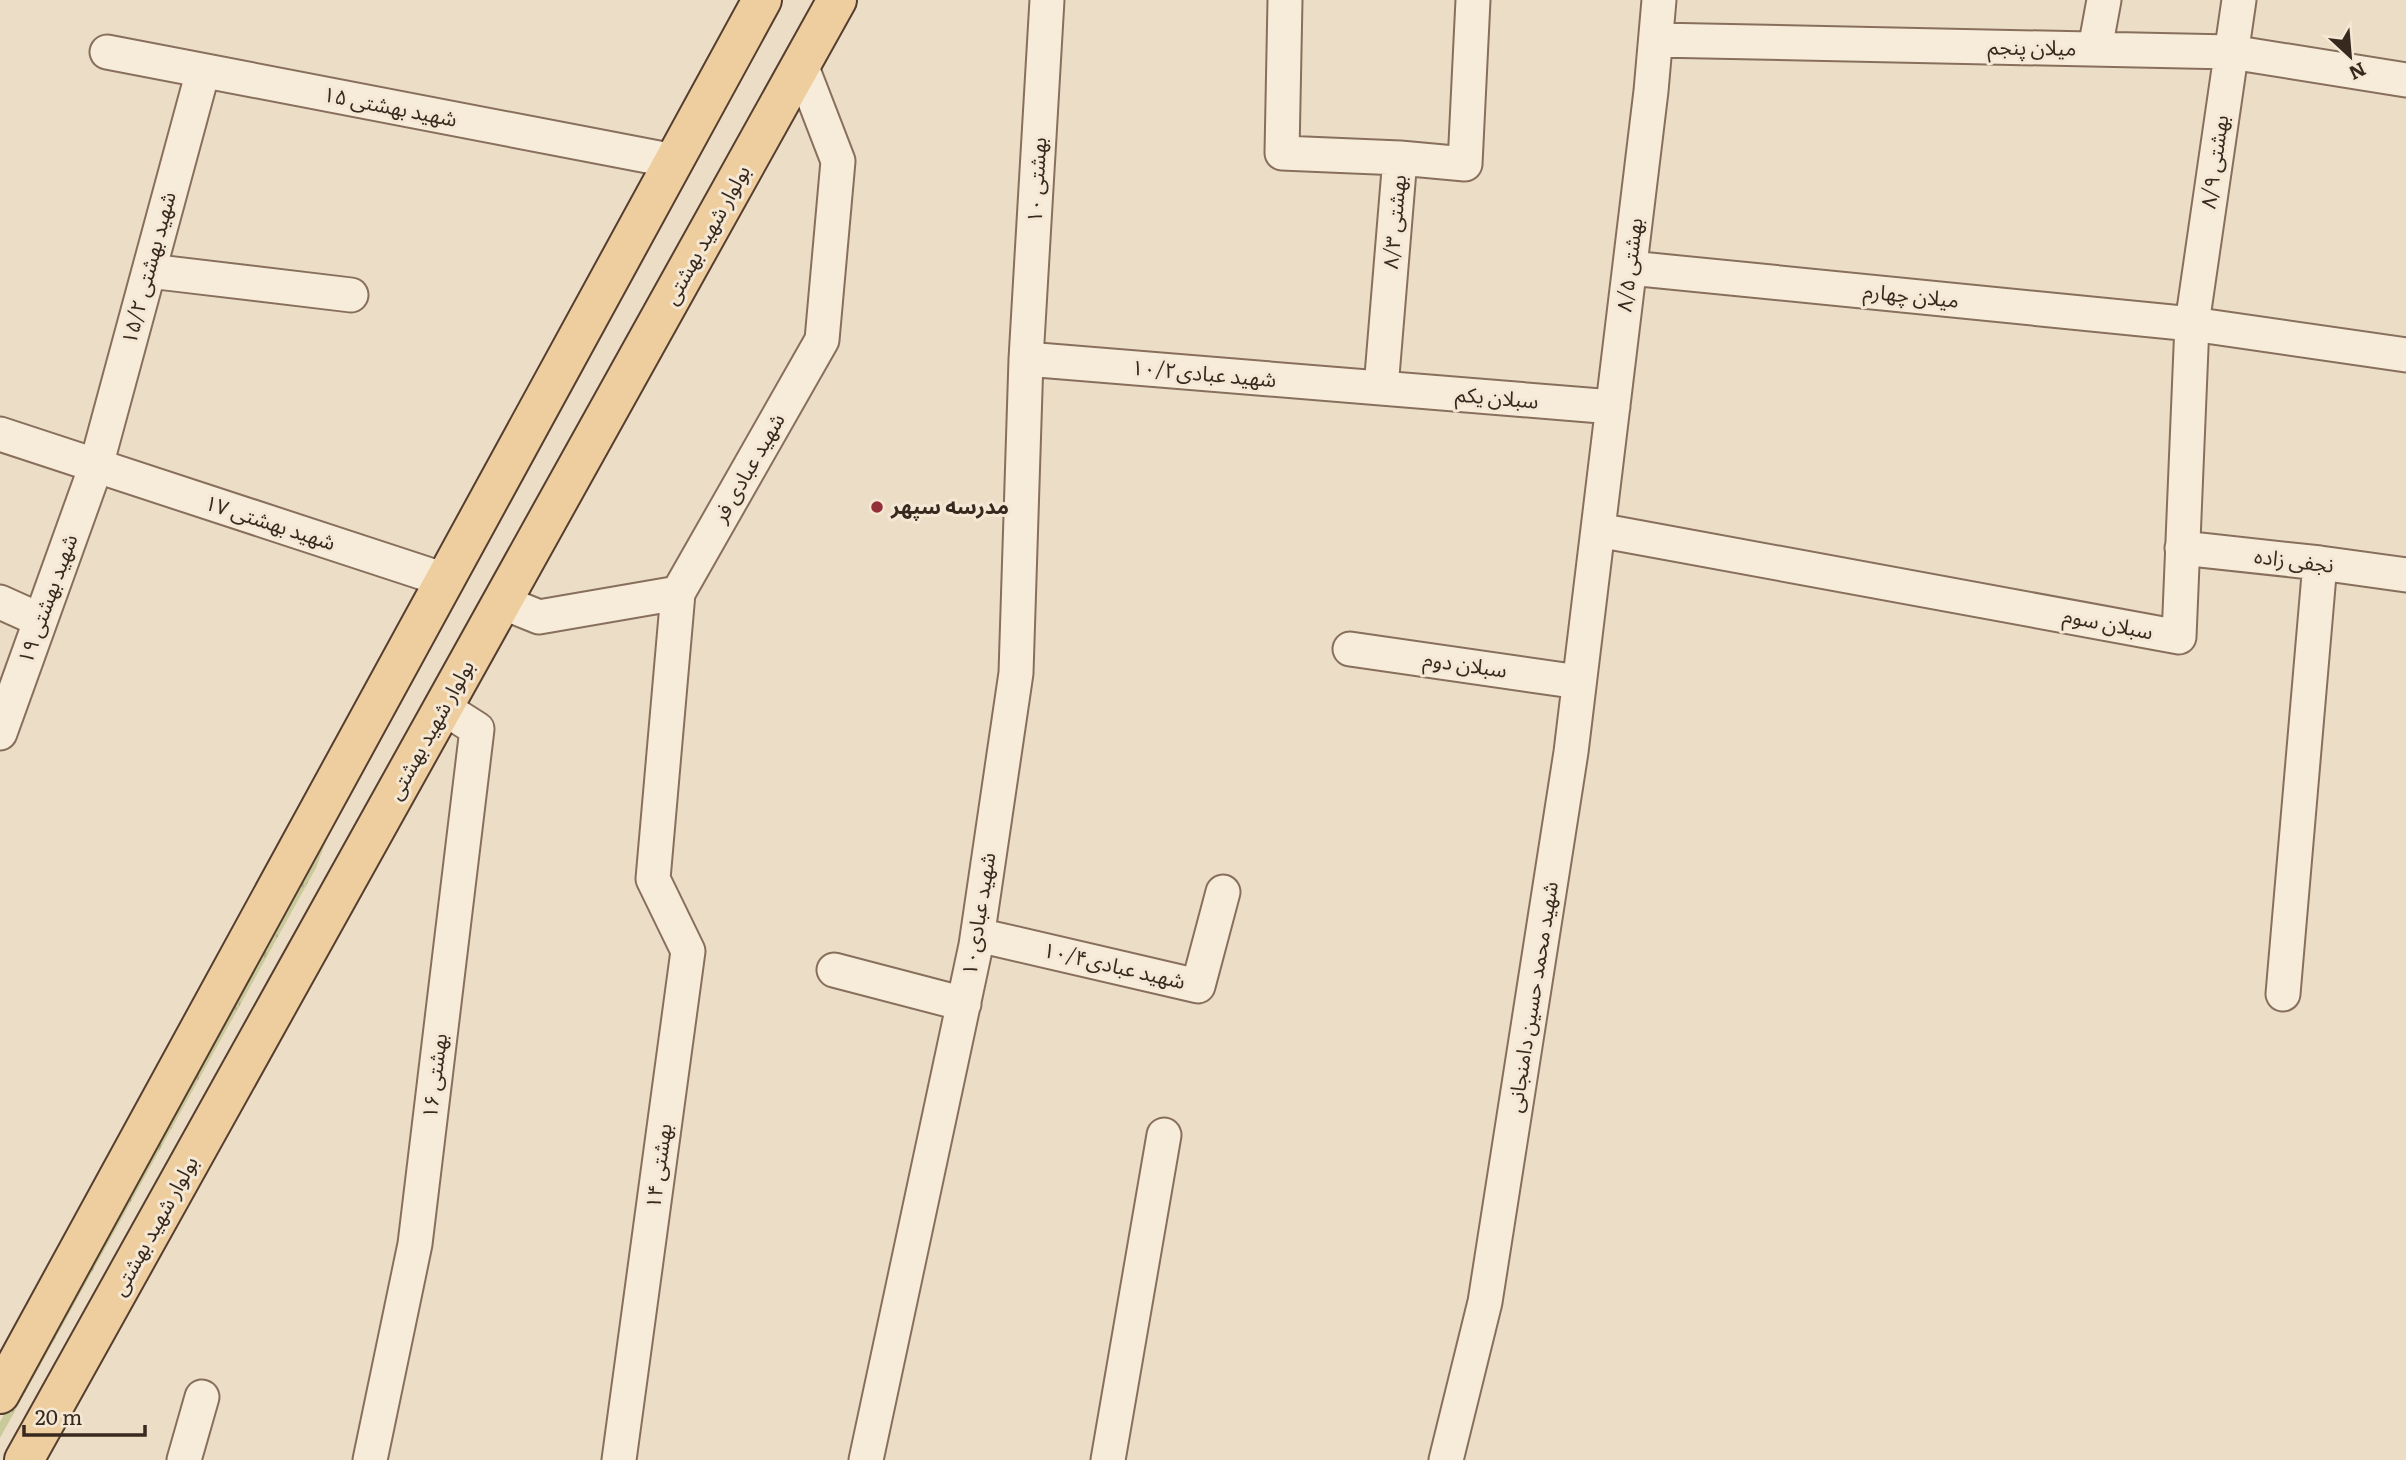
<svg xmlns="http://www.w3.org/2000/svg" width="2406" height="1460" font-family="Literata,'Noto Sans Arabic',serif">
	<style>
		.grass { fill: url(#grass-tufts) }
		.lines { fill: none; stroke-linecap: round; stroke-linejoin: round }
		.minor-casing { stroke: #876f5c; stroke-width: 37 }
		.primary-casing { stroke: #553e30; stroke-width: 42 }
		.minor { stroke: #f7ecd9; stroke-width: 33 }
		.primary { stroke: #eece9f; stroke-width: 38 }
		.poi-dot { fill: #942f38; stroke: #f4e8d5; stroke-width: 2.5 }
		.labels { text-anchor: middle; stroke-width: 6; stroke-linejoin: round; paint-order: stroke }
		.street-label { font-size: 21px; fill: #38291f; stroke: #f4e8d5 }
		.poi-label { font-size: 21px; font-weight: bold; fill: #38291f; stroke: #f4e8d5; text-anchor: start }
	</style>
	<defs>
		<pattern id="grass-tufts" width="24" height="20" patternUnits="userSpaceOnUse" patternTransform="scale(1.75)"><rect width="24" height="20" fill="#c9ca9a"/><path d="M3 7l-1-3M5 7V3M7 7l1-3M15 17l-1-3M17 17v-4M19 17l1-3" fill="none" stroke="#adae84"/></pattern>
	</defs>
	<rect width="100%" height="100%" fill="#ecddc6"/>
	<path class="grass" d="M 340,803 L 316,868 L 0,1438 L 0,1422 Z"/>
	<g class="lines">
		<g class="minor-casing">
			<path id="minor" d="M 1285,0 L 1282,153 L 1400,158
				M 1656,40 L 2231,52 L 2406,80
				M 2095,49 L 2104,0
				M 107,52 L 674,161
				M 1630,268 L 2192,324 L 2406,355
				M 149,271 L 351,295
				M 1026,359 L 1613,407
				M 1381,388 L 1400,158 L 1465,164 L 1473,0
				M 0,434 L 445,580
				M 1598,530 L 2179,637 L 2192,324 L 2239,0
				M 2182,548 L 2320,563 L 2406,575
				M 0,602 L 40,620
				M 502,602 L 539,617 L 678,593
				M 1350,649 L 1579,682
				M 0,733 L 96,466 L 203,71
				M 978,935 L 1198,986 L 1223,892
				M 834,970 L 964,1004
				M 2283,994 L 2320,563
				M 184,1460 L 202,1397
				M 370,1460 L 415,1244 L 477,729 L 444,708
				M 619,1460 L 688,951 L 653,879 L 678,593 L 822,340 L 838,161 L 801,65
				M 866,1460 L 976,945 L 1016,673 L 1026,359 L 1047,0
				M 1108,1460 L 1164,1135
				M 1446,1460 L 1485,1302 L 1571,752 L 1651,91 L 1659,0"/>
		</g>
		<g class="primary-casing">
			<path id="primary" d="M 0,1394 L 762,0
				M 24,1460 L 837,0"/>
		</g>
		<use href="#minor" class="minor"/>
		<use href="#primary" class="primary"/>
	</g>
	<circle class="poi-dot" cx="877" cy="507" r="7"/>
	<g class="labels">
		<g class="street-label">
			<text transform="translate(2032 48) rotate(1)" y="7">میلان پنجم</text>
			<text transform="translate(390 107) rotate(11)" y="7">شهید بهشتی ۱۵</text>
			<text transform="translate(2215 162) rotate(-82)" y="7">بهشتی ۸/۹</text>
			<text transform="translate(1037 180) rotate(-87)" y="7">بهشتی ۱۰</text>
			<text transform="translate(1395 222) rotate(-85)" y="7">بهشتی ۸/۳</text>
			<text transform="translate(707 235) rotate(-61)" y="7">بولوار شهید بهشتی</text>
			<text transform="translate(1630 265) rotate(-83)" y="7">بهشتی ۸/۵</text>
			<text transform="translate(149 268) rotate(-75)" y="7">شهید بهشتی ۱۵/۲</text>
			<text transform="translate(1911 296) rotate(6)" y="7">میلان چهارم</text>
			<text transform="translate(1204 374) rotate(5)" y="7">شهید عبادی۱۰/۲</text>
			<text transform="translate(1497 398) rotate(5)" y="7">سبلان یکم</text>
			<text transform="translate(749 468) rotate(-60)" y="7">شهید عبادی فر</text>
			<text transform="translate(270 523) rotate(18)" y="7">شهید بهشتی ۱۷</text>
			<text transform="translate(2294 561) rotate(7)" y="7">نجفی زاده</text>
			<text transform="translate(48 599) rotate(-70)" y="7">شهید بهشتی ۱۹</text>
			<text transform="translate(2108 624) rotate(11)" y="7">سبلان سوم</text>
			<text transform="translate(1465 665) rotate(8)" y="7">سبلان دوم</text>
			<text transform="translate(431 730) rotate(-61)" y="7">بولوار شهید بهشتی</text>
			<text transform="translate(979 914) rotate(-81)" y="7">شهید عبادی۱۰</text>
			<text transform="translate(1114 966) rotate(13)" y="7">شهید عبادی۱۰/۴</text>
			<text transform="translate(1533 997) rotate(-81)" y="7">شهید محمد حسین دامنجانی</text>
			<text transform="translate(435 1076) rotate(-83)" y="7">بهشتی ۱۶</text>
			<text transform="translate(659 1166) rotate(-82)" y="7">بهشتی ۱۴</text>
			<text transform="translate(155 1226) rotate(-61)" y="7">بولوار شهید بهشتی</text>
		</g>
		<g class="poi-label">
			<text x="891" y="514">مدرسه سپهر</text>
		</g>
	</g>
	<g transform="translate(2350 56) rotate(154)" stroke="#f4e8d5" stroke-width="5" paint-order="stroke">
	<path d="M0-5L12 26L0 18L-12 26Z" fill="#38291f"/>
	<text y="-10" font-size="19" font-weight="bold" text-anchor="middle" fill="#38291f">N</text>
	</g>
	<path d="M24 1425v10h121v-10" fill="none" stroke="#38291f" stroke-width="3.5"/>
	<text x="35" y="1425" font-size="21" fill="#38291f" stroke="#f4e8d5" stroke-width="5" paint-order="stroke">20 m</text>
</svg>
